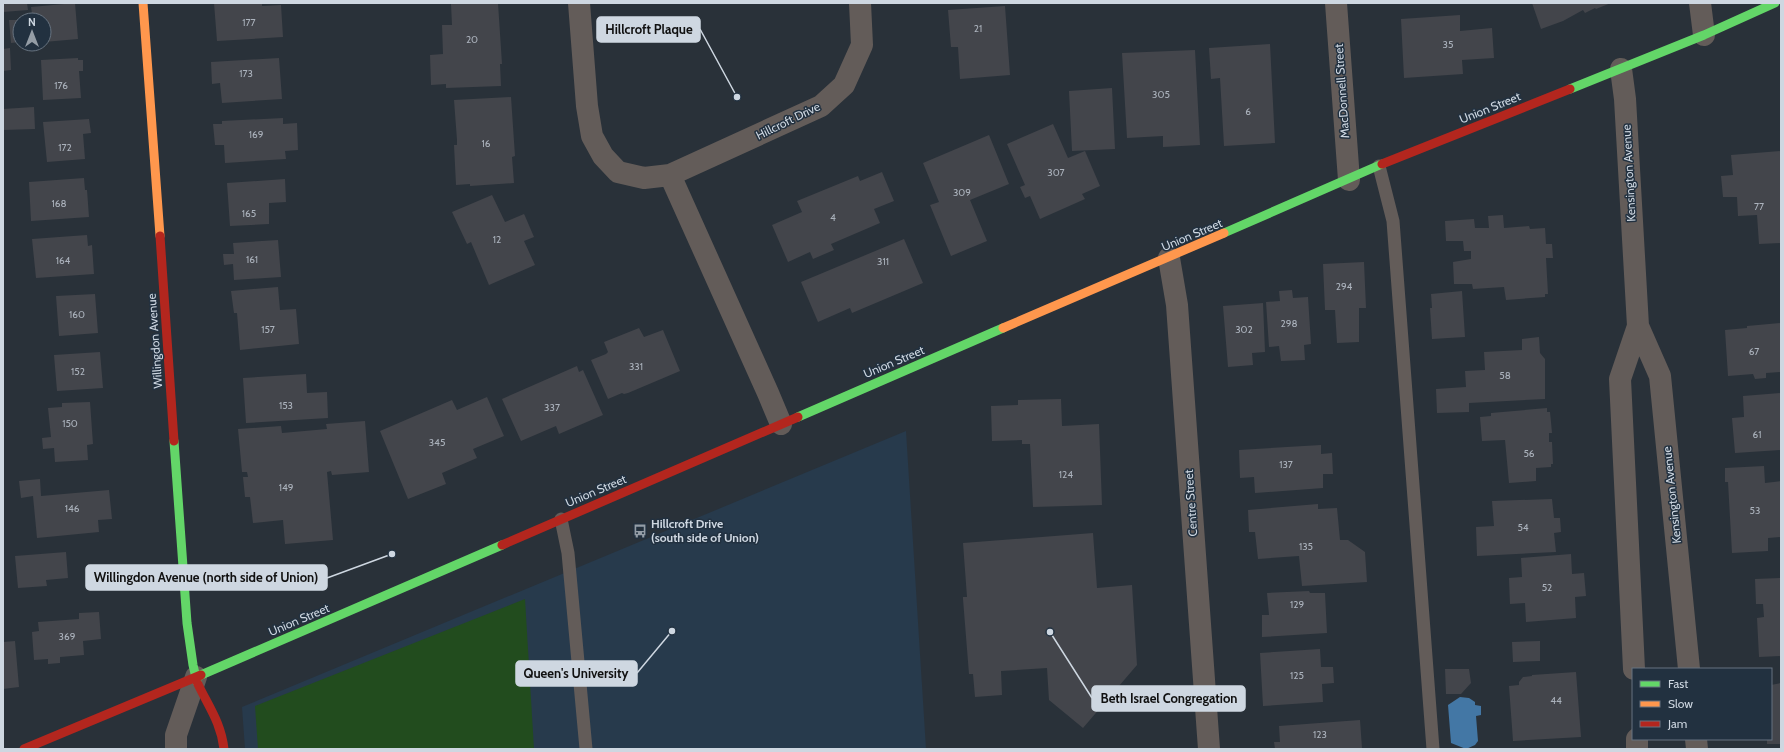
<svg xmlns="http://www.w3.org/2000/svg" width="1784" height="752" font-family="Cabin,sans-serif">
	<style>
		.built { fill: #273a4c }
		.green { fill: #224c1e }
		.water { fill: #4377a5 }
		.building { fill: #43454b }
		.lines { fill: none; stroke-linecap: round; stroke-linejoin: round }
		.lane { stroke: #635c59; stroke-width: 13 }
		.street { stroke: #635c59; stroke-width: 22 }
		.fast { stroke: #63d668; stroke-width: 9 }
		.slow { stroke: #ff974d; stroke-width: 9 }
		.jam { stroke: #b3261e; stroke-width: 9 }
		.labels { text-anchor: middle; stroke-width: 3; stroke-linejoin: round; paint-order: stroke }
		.number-label { font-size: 10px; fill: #abb2bc }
		.street-label { font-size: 12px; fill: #ced7e1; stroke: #223140 }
		.poi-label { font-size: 12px; font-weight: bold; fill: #ced7e1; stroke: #223140; text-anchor: start }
		.leader { fill: none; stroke: #ced7e1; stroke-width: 1.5 }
		.callout-dot { fill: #ced7e1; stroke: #223140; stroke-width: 1.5 }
		.callout { fill: #ced7e1; stroke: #ced7e1; stroke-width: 1.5 }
		.callout-label { font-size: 13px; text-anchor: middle; font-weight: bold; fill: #111 }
	</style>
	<rect width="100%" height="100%" fill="#293139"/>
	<path class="built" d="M 906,431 L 926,749 L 245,749 L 242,707 Z"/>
	<path class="green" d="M 525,599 L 534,749 L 258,749 L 255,706 Z"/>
	<path class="water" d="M 1460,697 L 1469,698 L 1475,702 L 1475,705 L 1481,706 L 1481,715 L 1476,716 L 1478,741 L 1475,745 L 1466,749 L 1451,743 L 1448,705 Z"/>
	<path class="building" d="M 3,3 L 27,3 L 28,10 L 3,12 Z
		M 75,3 L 78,39 L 44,42 L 44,20 L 33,20 L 31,7 Z
		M 214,3 L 262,3 L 262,6 L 281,5 L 283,37 L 217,41 Z
		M 498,3 L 502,64 L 500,64 L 501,86 L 446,88 L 446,84 L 431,85 L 430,55 L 443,54 L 442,25 L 452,25 L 451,4 Z
		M 1532,3 L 1611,3 L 1596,9 L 1595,8 L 1585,13 L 1583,10 L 1563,21 L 1541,29 Z
		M 1005,6 L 1010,75 L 960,79 L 958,47 L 951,47 L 948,10 Z
		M 1460,15 L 1460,31 L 1492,28 L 1494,58 L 1462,60 L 1463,74 L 1404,78 L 1401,19 Z
		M 9,20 L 20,20 L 20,42 L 11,43 Z
		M 1270,44 L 1275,143 L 1224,146 L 1220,78 L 1211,79 L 1209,48 Z
		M 10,48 L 11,70 L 3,71 L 3,49 Z
		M 1195,50 L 1200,145 L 1163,147 L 1163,136 L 1127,138 L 1122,53 Z
		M 78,58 L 78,60 L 83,60 L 83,71 L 79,71 L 81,98 L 43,100 L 41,60 Z
		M 279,58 L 282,99 L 222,103 L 220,83 L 212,84 L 211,62 Z
		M 1112,88 L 1115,149 L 1072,151 L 1069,91 Z
		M 511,97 L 515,156 L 512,157 L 514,183 L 470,186 L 470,184 L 456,185 L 454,145 L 457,145 L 457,140 L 454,100 Z
		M 34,107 L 35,129 L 3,130 L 3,109 Z
		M 283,118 L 283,124 L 297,123 L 298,150 L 285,151 L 286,159 L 225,163 L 224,145 L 215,145 L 213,124 L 222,124 L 222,121 Z
		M 89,119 L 91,133 L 83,134 L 85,159 L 47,162 L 43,122 Z
		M 1053,124 L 1068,158 L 1085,151 L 1100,186 L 1082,194 L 1085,199 L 1040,219 L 1030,196 L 1025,198 L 1020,187 L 1025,185 L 1007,144 Z
		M 989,135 L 1009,184 L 970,200 L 987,241 L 951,256 L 930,205 L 939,202 L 923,163 Z
		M 1781,151 L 1781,243 L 1759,244 L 1757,215 L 1738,216 L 1737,197 L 1723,197 L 1721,176 L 1733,175 L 1731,155 Z
		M 882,172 L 894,201 L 874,209 L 880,223 L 831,244 L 834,250 L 813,259 L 810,252 L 788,262 L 772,225 L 802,212 L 797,201 L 858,176 L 860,181 Z
		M 84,178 L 85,190 L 87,190 L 89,217 L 31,221 L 29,182 Z
		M 285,179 L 286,202 L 269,203 L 269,224 L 230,226 L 227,183 Z
		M 492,195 L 505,222 L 524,214 L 525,216 L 534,237 L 524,241 L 535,265 L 489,285 L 471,242 L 467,244 L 452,212 Z
		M 1503,215 L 1504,228 L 1529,226 L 1530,229 L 1545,228 L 1546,244 L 1552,244 L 1553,258 L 1546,258 L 1548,294 L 1545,294 L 1545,297 L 1506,300 L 1504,287 L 1473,289 L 1472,284 L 1454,284 L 1453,262 L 1471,259 L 1471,251 L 1464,251 L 1463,241 L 1446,241 L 1445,221 L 1474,219 L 1475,228 L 1489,228 L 1488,216 Z
		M 87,235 L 88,246 L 92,245 L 94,274 L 36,278 L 32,239 Z
		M 904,239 L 923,283 L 852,313 L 850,308 L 818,322 L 801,282 Z
		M 278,240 L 281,277 L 234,280 L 233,264 L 224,265 L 223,254 L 234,254 L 233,243 Z
		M 1364,262 L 1366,308 L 1359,308 L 1359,342 L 1337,343 L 1335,310 L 1325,310 L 1323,264 Z
		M 278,287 L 280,310 L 296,309 L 299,344 L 240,350 L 237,313 L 234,313 L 231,291 Z
		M 1292,290 L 1293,298 L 1308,297 L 1311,344 L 1304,345 L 1305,360 L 1281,361 L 1279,346 L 1269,347 L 1266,302 L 1280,301 L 1279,291 Z
		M 1462,291 L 1465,337 L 1432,339 L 1430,308 L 1432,308 L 1431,294 Z
		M 95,294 L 98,333 L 59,336 L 56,296 Z
		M 1263,303 L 1265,352 L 1252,353 L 1253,365 L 1228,367 L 1223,306 Z
		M 1781,323 L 1781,372 L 1766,373 L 1766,378 L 1755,379 L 1753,374 L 1728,376 L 1725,330 L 1747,328 L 1747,326 Z
		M 639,328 L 644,337 L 663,330 L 680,371 L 628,393 L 624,394 L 622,393 L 608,399 L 591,360 L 606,354 L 608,352 L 604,342 Z
		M 1539,337 L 1540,353 L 1545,359 L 1545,399 L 1469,403 L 1469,412 L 1437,413 L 1436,389 L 1466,387 L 1465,371 L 1485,370 L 1484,352 L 1522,350 L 1522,339 Z
		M 100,352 L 103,388 L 57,391 L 54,355 Z
		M 577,366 L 579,372 L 583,370 L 603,415 L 559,434 L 556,426 L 521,441 L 502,399 Z
		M 306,374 L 307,393 L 327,392 L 328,418 L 246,423 L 243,378 Z
		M 1781,393 L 1781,450 L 1735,453 L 1732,418 L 1744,417 L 1743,396 Z
		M 487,397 L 504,436 L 473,449 L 477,458 L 442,473 L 446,484 L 408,499 L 380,431 L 452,400 L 457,410 Z
		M 1061,399 L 1062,426 L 1099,424 L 1102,505 L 1033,507 L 1030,444 L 1022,444 L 1022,440 L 992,441 L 991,406 L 1018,405 L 1018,400 Z
		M 90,402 L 93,444 L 87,445 L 88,460 L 55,462 L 54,448 L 43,449 L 42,438 L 51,437 L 48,408 L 62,407 L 62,403 Z
		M 1547,408 L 1547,412 L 1550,412 L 1551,422 L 1552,433 L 1549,433 L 1549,442 L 1552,442 L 1553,464 L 1551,464 L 1551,467 L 1536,468 L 1536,481 L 1509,483 L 1505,440 L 1482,441 L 1480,417 L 1491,416 L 1491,413 Z
		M 365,421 L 369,472 L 332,475 L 331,471 L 327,472 L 333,540 L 285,544 L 283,520 L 253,523 L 250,497 L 245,497 L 243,477 L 248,477 L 247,472 L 242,472 L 238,429 L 281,426 L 282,433 L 327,429 L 326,424 Z
		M 1321,445 L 1321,454 L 1332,453 L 1333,474 L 1323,474 L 1323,488 L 1255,493 L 1254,477 L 1240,478 L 1239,450 Z
		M 1764,466 L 1765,483 L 1781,481 L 1781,537 L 1768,538 L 1768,551 L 1732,553 L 1728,482 L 1725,482 L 1725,468 Z
		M 40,479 L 41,496 L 109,490 L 112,519 L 98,520 L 99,532 L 37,538 L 33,496 L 21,498 L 19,481 Z
		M 1552,499 L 1554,518 L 1560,518 L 1561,532 L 1554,533 L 1556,552 L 1477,556 L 1476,527 L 1494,526 L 1492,501 Z
		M 1318,504 L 1318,509 L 1337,508 L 1340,540 L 1348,540 L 1365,552 L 1367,582 L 1302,586 L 1299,556 L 1258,559 L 1255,532 L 1249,532 L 1248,510 Z
		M 1093,533 L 1097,588 L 1132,585 L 1137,665 L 1083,728 L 1049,700 L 1047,668 L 1001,671 L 1002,695 L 975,697 L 973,674 L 969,674 L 963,599 L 963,597 L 967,597 L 963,543 Z
		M 66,552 L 68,578 L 46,580 L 47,586 L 18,588 L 15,556 Z
		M 1571,554 L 1572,574 L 1584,573 L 1586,596 L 1575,597 L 1576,618 L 1526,622 L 1525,603 L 1510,604 L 1509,578 L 1522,577 L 1521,558 Z
		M 1781,578 L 1781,656 L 1759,657 L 1757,618 L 1764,617 L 1763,604 L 1756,604 L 1755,579 Z
		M 1309,591 L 1310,593 L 1325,593 L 1327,633 L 1262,637 L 1262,615 L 1269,615 L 1267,593 Z
		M 99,612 L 101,639 L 83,641 L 84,655 L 60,657 L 60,663 L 48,664 L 48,659 L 34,660 L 32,632 L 39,631 L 38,622 L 79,619 L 79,613 Z
		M 15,641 L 19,687 L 3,689 L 3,642 Z
		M 1540,641 L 1540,661 L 1513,662 L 1512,642 Z
		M 1320,649 L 1321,667 L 1333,667 L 1334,683 L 1322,684 L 1323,702 L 1263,706 L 1260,653 Z
		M 1445,669 L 1469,669 L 1471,683 L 1461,694 L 1446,694 Z
		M 1576,672 L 1581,737 L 1513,741 L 1509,686 L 1519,685 L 1519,682 L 1523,677 L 1532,676 L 1532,675 Z
		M 1781,683 L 1781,744 L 1767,744 L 1767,739 L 1771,739 L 1771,685 Z
		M 1360,720 L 1362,748 L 1275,749 L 1274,742 L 1280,742 L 1279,726 Z"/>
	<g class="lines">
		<path class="lane" d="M 1379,166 L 1393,221 L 1433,749
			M 561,519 L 568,553 L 586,749"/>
		<path class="street" d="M 579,3 L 587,106 L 592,136 L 603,156 L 618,172 L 644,178 L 670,175 L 821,106 L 844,85 L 862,45 L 860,3
			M 1336,3 L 1349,180
			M 1700,3 L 1704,35
			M 1621,69 L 1625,99 L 1638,326 L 1660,376 L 1689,669
			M 670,175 L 768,393 L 781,424
			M 1169,258 L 1177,305 L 1209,749
			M 1634,669 L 1620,379 L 1638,326
			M 1637,739 L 1637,749
			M 1696,739 L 1697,749
			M 176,749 L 176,735 L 196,677"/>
		<path class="fast" d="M 1570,89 L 1704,35 L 1775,3
			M 1224,233 L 1382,164
			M 798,417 L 1003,328
			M 174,441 L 187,623 L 193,665 L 197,682
			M 201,675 L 502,545"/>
		<path class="slow" d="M 143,3 L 160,236
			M 1003,328 L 1224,233"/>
		<path class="jam" d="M 1382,164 L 1570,89
			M 160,236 L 174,441
			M 502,545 L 798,417
			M 197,682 C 208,706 221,722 224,749
			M 24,749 L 201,675"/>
	</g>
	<defs>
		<g id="bus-bare" transform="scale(1.08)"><path d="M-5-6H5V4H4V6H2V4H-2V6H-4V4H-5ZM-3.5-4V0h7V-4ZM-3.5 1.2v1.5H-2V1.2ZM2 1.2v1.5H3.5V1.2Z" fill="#949da6" stroke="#223140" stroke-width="2.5" paint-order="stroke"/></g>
	</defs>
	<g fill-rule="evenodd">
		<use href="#bus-bare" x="640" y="531"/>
	</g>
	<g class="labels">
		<g class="number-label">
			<text x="249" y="26">177</text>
			<text x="978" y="32">21</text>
			<text x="472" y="43">20</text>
			<text x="1448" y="48">35</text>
			<text x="246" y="77">173</text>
			<text x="61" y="89">176</text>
			<text x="1161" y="98">305</text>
			<text x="1248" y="115">6</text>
			<text x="256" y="138">169</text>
			<text x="486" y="147">16</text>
			<text x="65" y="151">172</text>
			<text x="1056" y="176">307</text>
			<text x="962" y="196">309</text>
			<text x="59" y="207">168</text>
			<text x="1759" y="210">77</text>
			<text x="249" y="217">165</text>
			<text x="833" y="221">4</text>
			<text x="497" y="243">12</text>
			<text x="252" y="263">161</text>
			<text x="63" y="264">164</text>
			<text x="883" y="265">311</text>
			<text x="1344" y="290">294</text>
			<text x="77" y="318">160</text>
			<text x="1289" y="327">298</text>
			<text x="268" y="333">157</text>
			<text x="1244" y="333">302</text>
			<text x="1754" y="355">67</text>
			<text x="636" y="370">331</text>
			<text x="78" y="375">152</text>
			<text x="1505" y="379">58</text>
			<text x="286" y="409">153</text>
			<text x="552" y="411">337</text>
			<text x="70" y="427">150</text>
			<text x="1757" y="438">61</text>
			<text x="437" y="446">345</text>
			<text x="1529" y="457">56</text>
			<text x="1286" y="468">137</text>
			<text x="1066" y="478">124</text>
			<text x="286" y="491">149</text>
			<text x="72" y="512">146</text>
			<text x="1755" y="514">53</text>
			<text x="1523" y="531">54</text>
			<text x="1306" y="550">135</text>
			<text x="1547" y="591">52</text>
			<text x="1297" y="608">129</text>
			<text x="67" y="640">369</text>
			<text x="1297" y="679">125</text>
			<text x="1556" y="704">44</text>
			<text x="1320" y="738">123</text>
		</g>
		<g class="street-label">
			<text transform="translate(1342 91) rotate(-94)" y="4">MacDonnell Street</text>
			<text transform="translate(1490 108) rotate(-22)" y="4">Union Street</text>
			<text transform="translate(788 121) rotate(-26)" y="4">Hillcroft Drive</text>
			<text transform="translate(1629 173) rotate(-93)" y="4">Kensington Avenue</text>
			<text transform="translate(1192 235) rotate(-23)" y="4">Union Street</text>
			<text transform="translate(155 341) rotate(-94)" y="4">Willingdon Avenue</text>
			<text transform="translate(894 362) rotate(-23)" y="4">Union Street</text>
			<text transform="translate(596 491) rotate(-23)" y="4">Union Street</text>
			<text transform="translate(1672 495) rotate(-96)" y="4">Kensington Avenue</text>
			<text transform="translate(1191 503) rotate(-94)" y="4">Centre Street</text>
			<text transform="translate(299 620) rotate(-23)" y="4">Union Street</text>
		</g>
		<g class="poi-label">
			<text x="651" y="528">Hillcroft Drive<tspan x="651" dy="14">(south side of Union)</tspan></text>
		</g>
	</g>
	<path class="leader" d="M737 97L700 29M392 554L327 578M672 631L637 673M1050 632L1092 698"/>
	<g class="callout-dot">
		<circle cx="737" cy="97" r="4"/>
		<circle cx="392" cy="554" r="4"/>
		<circle cx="672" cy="631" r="4"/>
		<circle cx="1050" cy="632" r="4"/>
	</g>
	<g class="callout">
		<rect x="597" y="17" width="103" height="25" rx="4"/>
		<rect x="86" y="565" width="241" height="25" rx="4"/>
		<rect x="516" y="661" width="121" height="25" rx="4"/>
		<rect x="1092" y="686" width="153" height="25" rx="4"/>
	</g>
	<g class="callout-label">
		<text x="649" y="34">Hillcroft Plaque</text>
		<text x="206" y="582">Willingdon Avenue (north side of Union)</text>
		<text x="576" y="678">Queen's University</text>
		<text x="1169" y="703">Beth Israel Congregation</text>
	</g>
	<rect width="1784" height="752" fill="none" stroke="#ced7e1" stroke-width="8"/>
	<rect x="1632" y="668" width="140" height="72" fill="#223140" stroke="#677380"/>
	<rect x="1640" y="681" width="20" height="6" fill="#63d668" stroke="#677380"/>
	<text x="1668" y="688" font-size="12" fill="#ced7e1">Fast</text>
	<rect x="1640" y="701" width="20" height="6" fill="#ff974d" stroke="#677380"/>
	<text x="1668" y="708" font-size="12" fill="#ced7e1">Slow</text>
	<rect x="1640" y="721" width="20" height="6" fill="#b3261e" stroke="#677380"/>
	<text x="1668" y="728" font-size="12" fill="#ced7e1">Jam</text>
	<g transform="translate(32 32)"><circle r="19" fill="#223140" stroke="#677380"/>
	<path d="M0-3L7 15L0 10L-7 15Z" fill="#949da6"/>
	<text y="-6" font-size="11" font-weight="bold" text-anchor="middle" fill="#ced7e1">N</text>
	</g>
</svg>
